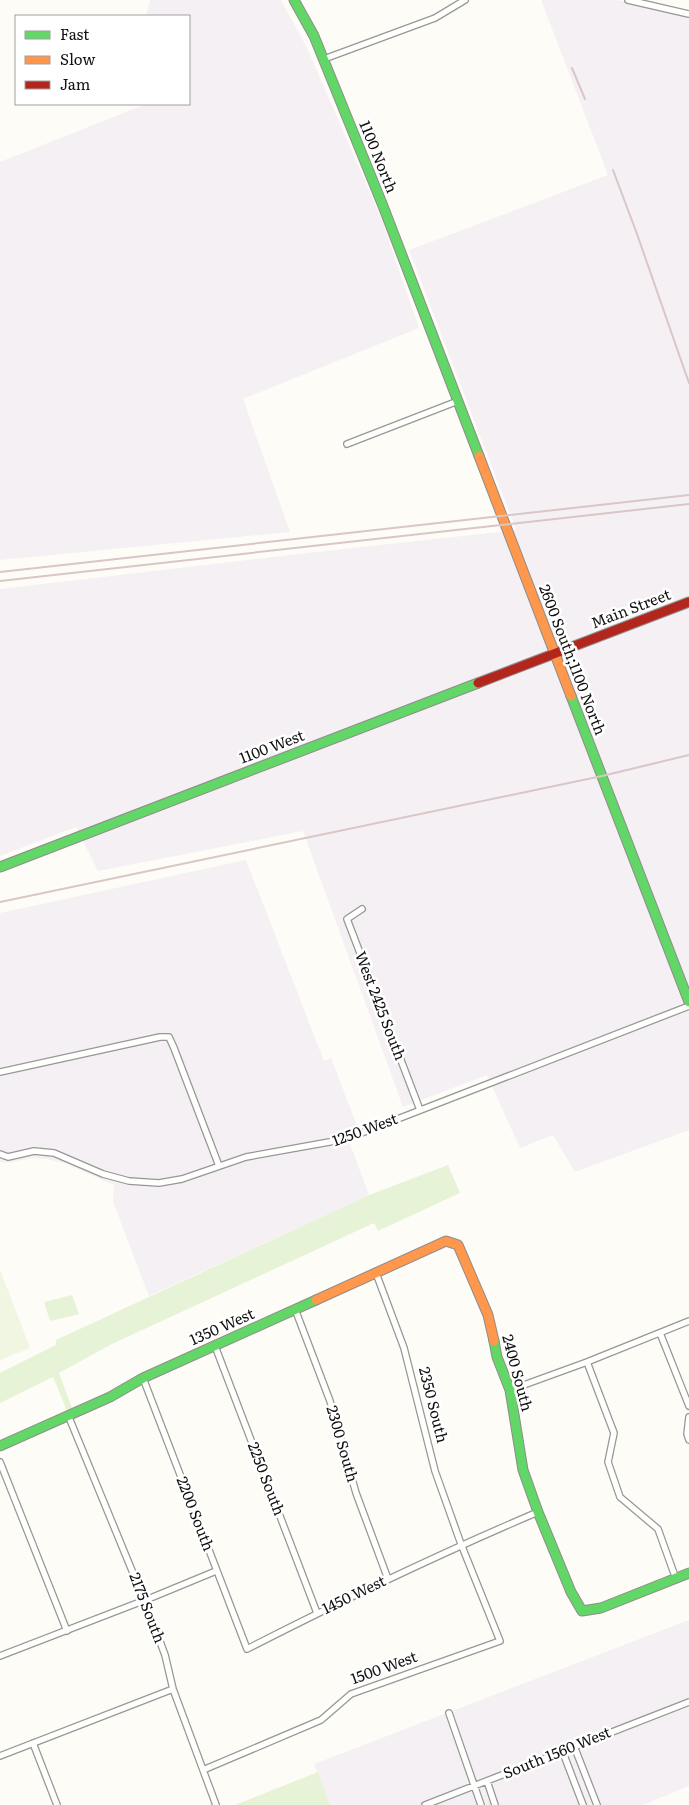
<svg xmlns="http://www.w3.org/2000/svg" width="689" height="1805" font-family="Literata,serif">
	<style>
		.industrial { fill: #f5f0f3 }
		.green { fill: #e7f3d7 }
		.pitch { fill: #f0f6e1 }
		.lines { fill: none; stroke-linecap: round; stroke-linejoin: round }
		.street-casing { stroke: #979795; stroke-width: 8 }
		.fast-casing { stroke: #8e8d8b; stroke-width: 11 }
		.slow-casing { stroke: #8e8d8b; stroke-width: 11 }
		.jam-casing { stroke: #8e8d8b; stroke-width: 11 }
		.street { stroke: #fffffe; stroke-width: 5.5 }
		.fast { stroke: #63d668; stroke-width: 9 }
		.slow { stroke: #ff974d; stroke-width: 9 }
		.jam { stroke: #b3261e; stroke-width: 9 }
		.rail { stroke: #d9c6c7; stroke-width: 2 }
		.labels { text-anchor: middle; stroke-width: 5; stroke-linejoin: round; paint-order: stroke }
		.street-label { font-size: 15px; fill: #111; stroke: #fff }
	</style>
	<rect width="100%" height="100%" fill="#fdfcf7"/>
	<path class="industrial" d="M 150,0 L 281,0 L 307,48 L 381,218 L 419,328 L 243,399 L 290,532 L 0,560 L 0,162 L 146,104 L 189,104 L 189,16 L 146,16 Z
		M 541,0 L 616,0 L 689,12 L 689,1130 L 575,1172 L 553,1135 L 520,1148 L 487,1075 L 403,1107 L 303,831 L 98,871 L 76,827 L 0,856 L 0,589 L 307,553 L 516,530 L 409,250 L 608,175 Z
		M 246,860 L 324,1061 L 331,1058 L 358,1128 L 346,1133 L 369,1195 L 149,1296 L 113,1202 L 114,1185 L 66,1164 L 47,1159 L 33,1158 L 7,1163 L 0,1162 L 0,913 Z
		M 689,1620 L 689,1786 L 643,1805 L 330,1805 L 314,1764 Z"/>
	<path class="green" d="M 448,1165 L 460,1193 L 378,1231 L 374,1223 L 112,1344 L 59,1373 L 72,1408 L 67,1411 L 53,1377 L 0,1403 L 0,1373 L 56,1345 L 56,1340 L 369,1195 Z
		M 72,1295 L 79,1314 L 50,1321 L 44,1302 Z
		M 318,1772 L 330,1805 L 235,1805 Z"/>
	<path class="pitch" d="M 0,1270 L 30,1348 L 0,1360 Z"/>
	<g class="lines">
		<g class="street-casing">
			<path id="street" d="M 628,0 L 689,14
				M 324,59 L 435,18 L 465,0
				M 347,444 L 458,401
				M 362,909 L 347,919 L 420,1110
				M 0,1072 L 160,1037 L 169,1037 L 174,1048 L 219,1166
				M 0,1154 L 8,1157 L 34,1151 L 54,1153 L 103,1174 L 129,1181 L 159,1183 L 182,1179 L 246,1157 L 346,1139 L 689,1006
				M 295,1309 L 330,1401 L 356,1493 L 388,1579
				M 660,1333 L 689,1406
				M 215,1346 L 317,1613
				M 587,1362 L 614,1433 L 608,1462 L 620,1497 L 658,1529 L 676,1579
				M 143,1378 L 247,1649 C 343,1600 439,1554 538,1512
				M 510,1390 L 587,1362 L 689,1321
				M 68,1415 L 149,1612 L 165,1655 L 173,1689 L 216,1805
				M 689,1417 L 687,1434 L 689,1440
				M 0,1462 L 67,1631
				M 0,1656 L 153,1597 L 216,1571
				M 449,1713 L 481,1805
				M 33,1743 L 57,1805
				M 574,1746 L 597,1805
				M 562,1750 L 583,1805
				M 0,1756 L 173,1689
				M 203,1770 L 321,1720 L 351,1694 L 500,1641 L 461,1544 L 435,1471 L 404,1348 L 376,1273
				M 487,1781 L 495,1805
				M 425,1805 L 689,1702"/>
		</g>
		<g class="fast-casing">
			<path id="fast" d="M 294,0 L 314,36 L 383,206 L 479,456
				M 571,696 L 689,1002
				M 0,867 L 478,683
				M 494,1341 L 497,1357 L 510,1390 L 523,1470 L 538,1512 L 571,1592 L 582,1611 L 601,1608 L 689,1573
				M 0,1446 L 110,1397 L 143,1378 L 316,1300"/>
		</g>
		<g class="slow-casing">
			<path id="slow" d="M 479,456 L 571,696
				M 316,1300 L 446,1241 L 458,1245 L 488,1315 L 494,1341"/>
		</g>
		<g class="jam-casing">
			<path id="jam" d="M 478,683 L 689,602"/>
		</g>
		<use href="#street" class="street"/>
		<use href="#fast" class="fast"/>
		<use href="#slow" class="slow"/>
		<use href="#jam" class="jam"/>
		<path class="rail" d="M 572,68 L 585,99
			M 613,170 L 637,234 L 689,383
			M 0,572 L 689,495
			M 0,581 L 689,504
			M 0,902 L 602,776 L 689,755"/>
	</g>
	<g class="labels">
		<g class="street-label">
			<text transform="translate(378 157) rotate(68)" y="5">1100 North</text>
			<text transform="translate(631 609) rotate(-21)" y="5">Main Street</text>
			<text transform="translate(572 660) rotate(69)" y="5">2600 South;1100 North</text>
			<text transform="translate(272 747) rotate(-21)" y="5">1100 West</text>
			<text transform="translate(380 1006) rotate(69)" y="5">West 2425 South</text>
			<text transform="translate(365 1130) rotate(-20)" y="5">1250 West</text>
			<text transform="translate(222 1327) rotate(-24)" y="5">1350 West</text>
			<text transform="translate(517 1373) rotate(75)" y="5">2400 South</text>
			<text transform="translate(433 1405) rotate(76)" y="5">2350 South</text>
			<text transform="translate(342 1444) rotate(74)" y="5">2300 South</text>
			<text transform="translate(266 1479) rotate(69)" y="5">2250 South</text>
			<text transform="translate(195 1514) rotate(69)" y="5">2200 South</text>
			<text transform="translate(354 1595) rotate(-26)" y="5">1450 West</text>
			<text transform="translate(147 1608) rotate(69)" y="5">2175 South</text>
			<text transform="translate(384 1668) rotate(-20)" y="5">1500 West</text>
			<text transform="translate(557 1753) rotate(-22)" y="5">South 1560 West</text>
		</g>
	</g>
	<rect x="15" y="15" width="175" height="90" fill="#ffffff" stroke="#a0a0a0"/>
	<rect x="25" y="31" width="25" height="8" fill="#63d668" stroke="#a0a0a0"/>
	<text x="60" y="40" font-size="15" fill="#111111">Fast</text>
	<rect x="25" y="56" width="25" height="8" fill="#ff974d" stroke="#a0a0a0"/>
	<text x="60" y="65" font-size="15" fill="#111111">Slow</text>
	<rect x="25" y="81" width="25" height="8" fill="#b3261e" stroke="#a0a0a0"/>
	<text x="60" y="90" font-size="15" fill="#111111">Jam</text>
</svg>
